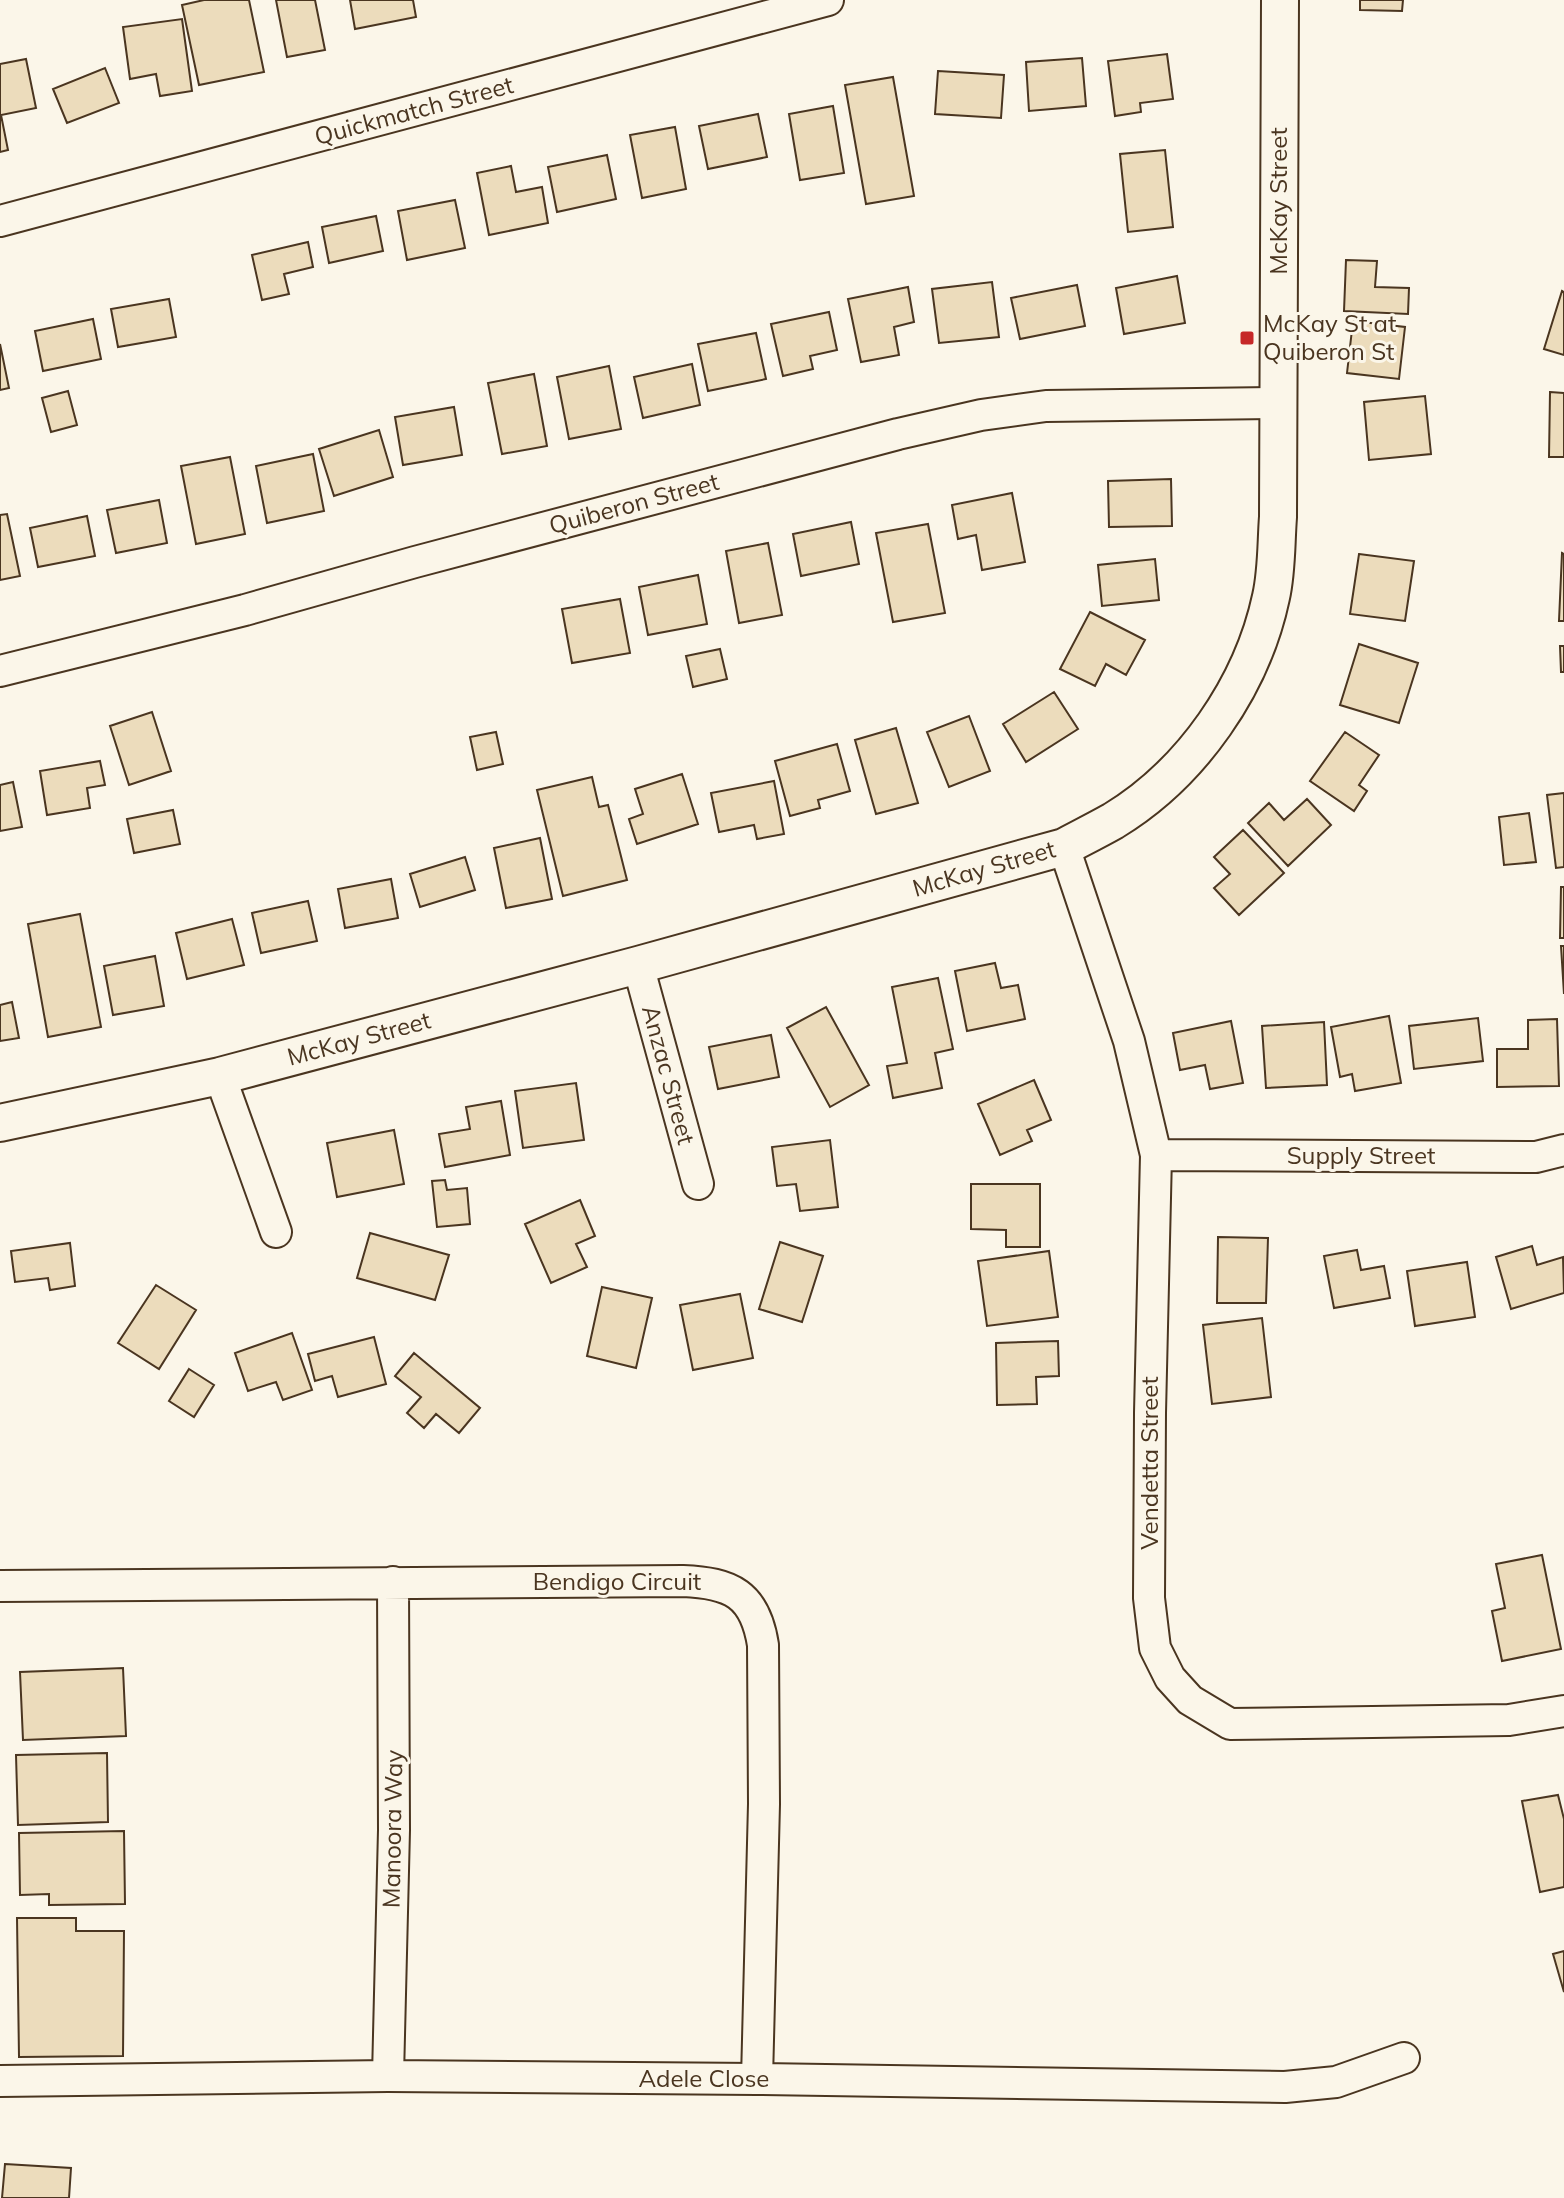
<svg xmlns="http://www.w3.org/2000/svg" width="1564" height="2198" font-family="Mulish,sans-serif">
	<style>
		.building { fill: #ecdcbc; stroke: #4a3520; stroke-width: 2 }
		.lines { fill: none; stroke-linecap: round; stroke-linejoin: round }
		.minor-casing { stroke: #4a3520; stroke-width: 34 }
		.tertiary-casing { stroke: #4a3520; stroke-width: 40 }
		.minor { stroke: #fbf6e9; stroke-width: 30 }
		.tertiary { stroke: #fbf6e9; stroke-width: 36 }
		.poi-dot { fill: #c62828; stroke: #fbf6e9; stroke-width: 3 }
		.labels { text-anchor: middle; stroke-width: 6; stroke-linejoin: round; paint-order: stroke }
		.street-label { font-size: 24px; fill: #4a3520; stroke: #fbf6e9 }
		.poi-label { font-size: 24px; fill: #4a3520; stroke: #fbf6e9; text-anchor: start }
	</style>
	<rect width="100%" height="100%" fill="#fbf6e9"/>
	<path class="building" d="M 204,0 L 249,0 L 264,72 L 199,85 L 182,5 Z
		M 276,0 L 315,0 L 325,50 L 287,57 Z
		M 350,0 L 413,0 L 416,17 L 355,29 Z
		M 1360,0 L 1403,0 L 1402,11 L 1360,10 Z
		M 182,19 L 192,91 L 160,96 L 156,74 L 130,79 L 123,27 Z
		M 1167,54 L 1173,99 L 1140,103 L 1141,112 L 1115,116 L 1108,61 Z
		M 1082,58 L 1086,106 L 1029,111 L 1026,62 Z
		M 26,59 L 36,108 L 1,115 L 8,150 L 0,152 L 0,64 Z
		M 105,68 L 119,103 L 67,123 L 53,89 Z
		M 938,71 L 1004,75 L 1001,118 L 935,114 Z
		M 893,77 L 914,196 L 866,204 L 845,85 Z
		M 833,106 L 844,173 L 800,180 L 789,114 Z
		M 758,114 L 767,157 L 708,169 L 699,126 Z
		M 675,127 L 686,189 L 642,198 L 630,135 Z
		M 1165,150 L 1173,227 L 1128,232 L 1120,154 Z
		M 607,155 L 616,199 L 557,212 L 548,167 Z
		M 511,166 L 516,192 L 542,187 L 548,223 L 489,235 L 477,173 Z
		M 455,200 L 465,248 L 407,260 L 398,211 Z
		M 376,216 L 383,251 L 329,263 L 322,227 Z
		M 308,242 L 313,267 L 284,274 L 289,294 L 262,300 L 252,255 Z
		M 1346,260 L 1377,261 L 1375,287 L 1409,288 L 1408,314 L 1344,311 Z
		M 1177,276 L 1185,323 L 1124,334 L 1116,288 Z
		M 992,282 L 999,337 L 939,343 L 932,289 Z
		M 1077,285 L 1085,326 L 1020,339 L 1011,298 Z
		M 908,287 L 914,322 L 894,327 L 899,355 L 861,362 L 848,299 Z
		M 1562,291 L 1564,292 L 1564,355 L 1544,349 Z
		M 169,299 L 176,337 L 118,347 L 111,309 Z
		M 829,312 L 837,350 L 810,356 L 813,369 L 783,376 L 771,324 Z
		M 93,319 L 101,359 L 43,371 L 35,331 Z
		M 1353,321 L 1405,327 L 1399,379 L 1347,373 Z
		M 756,333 L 766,379 L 708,391 L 698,344 Z
		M 0,344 L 9,388 L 0,390 Z
		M 692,364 L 700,405 L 643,418 L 634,377 Z
		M 609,366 L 621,429 L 569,439 L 557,377 Z
		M 534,374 L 547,446 L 502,454 L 488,383 Z
		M 68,391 L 77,425 L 51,432 L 42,398 Z
		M 1550,392 L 1564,393 L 1564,457 L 1549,457 Z
		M 1425,396 L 1431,454 L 1369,460 L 1364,402 Z
		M 454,407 L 462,455 L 403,465 L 395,417 Z
		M 379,430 L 393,477 L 334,496 L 319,449 Z
		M 313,454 L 324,511 L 267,523 L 256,466 Z
		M 230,457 L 245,534 L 196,544 L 181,466 Z
		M 1171,479 L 1172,526 L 1109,527 L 1108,481 Z
		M 1012,493 L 1025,562 L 982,570 L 976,535 L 958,539 L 952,505 Z
		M 159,500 L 167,543 L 116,553 L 107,510 Z
		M 7,514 L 20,576 L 0,580 L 0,515 Z
		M 87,516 L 95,556 L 38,567 L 30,528 Z
		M 851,522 L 859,564 L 801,576 L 793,534 Z
		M 928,524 L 945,613 L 893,622 L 876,533 Z
		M 768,543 L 782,615 L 739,623 L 726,551 Z
		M 1562,553 L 1564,554 L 1564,621 L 1559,621 Z
		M 1359,554 L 1414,561 L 1405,621 L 1350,614 Z
		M 1155,559 L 1159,600 L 1102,606 L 1098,565 Z
		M 698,575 L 707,624 L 648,635 L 639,587 Z
		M 620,599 L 630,653 L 572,663 L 562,609 Z
		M 1090,612 L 1145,640 L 1126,675 L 1106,664 L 1095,686 L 1060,669 Z
		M 1359,644 L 1418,663 L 1399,723 L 1340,705 Z
		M 1560,646 L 1564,646 L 1564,672 L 1561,672 Z
		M 720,649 L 727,679 L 693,687 L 686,656 Z
		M 1054,692 L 1078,729 L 1026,762 L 1003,724 Z
		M 152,712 L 171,771 L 129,785 L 110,726 Z
		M 969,716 L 990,771 L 949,787 L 927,732 Z
		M 896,728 L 918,803 L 876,814 L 855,740 Z
		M 496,732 L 503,764 L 477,770 L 470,737 Z
		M 1345,732 L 1379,755 L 1359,785 L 1367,791 L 1354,811 L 1310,781 Z
		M 837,744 L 850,791 L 818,800 L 820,808 L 790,816 L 775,761 Z
		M 100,761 L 105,785 L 87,788 L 90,808 L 47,815 L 40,771 Z
		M 682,774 L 698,824 L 637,844 L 629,819 L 643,814 L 635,789 Z
		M 592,777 L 599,807 L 608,805 L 627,880 L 563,896 L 537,790 Z
		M 774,781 L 784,834 L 757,839 L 754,825 L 719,832 L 711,793 Z
		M 13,782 L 22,827 L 0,831 L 0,785 Z
		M 1564,793 L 1564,867 L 1556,868 L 1547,795 Z
		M 1307,799 L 1331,825 L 1288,866 L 1248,823 L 1269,803 L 1284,820 Z
		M 173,810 L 180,844 L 134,853 L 127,819 Z
		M 1529,813 L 1536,862 L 1504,865 L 1499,817 Z
		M 1243,830 L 1284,873 L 1239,915 L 1214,888 L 1230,874 L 1214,857 Z
		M 540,838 L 552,899 L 506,908 L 494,848 Z
		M 465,857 L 475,890 L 420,907 L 410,874 Z
		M 391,879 L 398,918 L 345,928 L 338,889 Z
		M 1561,887 L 1564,887 L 1564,938 L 1560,938 Z
		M 308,901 L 317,941 L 261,953 L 252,913 Z
		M 80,914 L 101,1027 L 48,1037 L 28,924 Z
		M 232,919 L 244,965 L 187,979 L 176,933 Z
		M 1561,946 L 1564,946 L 1564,994 Z
		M 155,956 L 164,1006 L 113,1015 L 104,966 Z
		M 995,963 L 1001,988 L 1018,985 L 1025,1019 L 967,1031 L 955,971 Z
		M 938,978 L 953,1049 L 935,1053 L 942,1088 L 893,1098 L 887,1066 L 907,1063 L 892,987 Z
		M 12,1002 L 19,1038 L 0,1041 L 0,1005 Z
		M 826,1007 L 869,1085 L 830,1107 L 787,1028 Z
		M 1389,1016 L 1401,1083 L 1355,1091 L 1352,1074 L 1340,1077 L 1331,1027 Z
		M 1478,1018 L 1483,1061 L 1414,1069 L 1409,1026 Z
		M 1557,1019 L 1559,1086 L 1497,1087 L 1497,1049 L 1528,1049 L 1528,1020 Z
		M 1231,1021 L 1243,1083 L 1210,1089 L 1205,1065 L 1180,1070 L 1173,1033 Z
		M 1324,1022 L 1327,1085 L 1266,1088 L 1262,1026 Z
		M 771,1035 L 779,1077 L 718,1089 L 709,1047 Z
		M 1034,1080 L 1051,1120 L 1027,1130 L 1032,1141 L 1000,1155 L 978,1104 Z
		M 576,1083 L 584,1140 L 523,1148 L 515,1091 Z
		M 501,1101 L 510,1155 L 445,1167 L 439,1134 L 470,1129 L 466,1107 Z
		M 394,1130 L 404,1184 L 337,1197 L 327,1143 Z
		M 830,1140 L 838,1207 L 800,1211 L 796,1184 L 777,1186 L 772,1147 Z
		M 445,1180 L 447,1190 L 467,1188 L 470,1224 L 437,1227 L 432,1181 Z
		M 971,1184 L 1040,1184 L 1040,1247 L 1006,1247 L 1006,1230 L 971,1229 Z
		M 580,1200 L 595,1236 L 576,1244 L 587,1267 L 551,1283 L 525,1224 Z
		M 370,1233 L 449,1255 L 435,1300 L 357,1278 Z
		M 1218,1237 L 1268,1238 L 1266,1303 L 1217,1303 Z
		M 780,1242 L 823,1256 L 802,1322 L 759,1309 Z
		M 70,1243 L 75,1286 L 50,1290 L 48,1278 L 15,1282 L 11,1251 Z
		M 1532,1246 L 1537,1265 L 1563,1257 L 1564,1293 L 1511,1309 L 1496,1257 Z
		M 1357,1250 L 1361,1270 L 1384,1266 L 1390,1298 L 1334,1308 L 1324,1256 Z
		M 1049,1251 L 1058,1317 L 987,1326 L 978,1261 Z
		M 1467,1262 L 1475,1317 L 1415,1326 L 1407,1271 Z
		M 156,1285 L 196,1310 L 159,1369 L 118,1343 Z
		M 602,1287 L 652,1298 L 636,1368 L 587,1356 Z
		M 740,1294 L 753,1358 L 693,1370 L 680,1305 Z
		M 1262,1318 L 1271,1397 L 1212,1404 L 1203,1325 Z
		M 292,1333 L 312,1390 L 283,1400 L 276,1382 L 248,1391 L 235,1353 Z
		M 374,1337 L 386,1384 L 338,1397 L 332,1376 L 315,1381 L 308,1354 Z
		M 1058,1341 L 1059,1376 L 1036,1377 L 1037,1404 L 997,1405 L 996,1343 Z
		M 414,1353 L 480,1408 L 459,1433 L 436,1414 L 424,1428 L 407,1413 L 421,1397 L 395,1376 Z
		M 189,1369 L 214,1385 L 194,1417 L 169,1401 Z
		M 1542,1555 L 1561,1649 L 1502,1661 L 1492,1611 L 1505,1608 L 1496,1564 Z
		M 123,1668 L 126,1736 L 23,1740 L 20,1672 Z
		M 107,1753 L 108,1822 L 18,1825 L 16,1755 Z
		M 1558,1795 L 1564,1819 L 1564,1887 L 1540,1892 L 1522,1801 Z
		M 124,1831 L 125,1904 L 49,1905 L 49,1894 L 20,1895 L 19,1833 Z
		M 17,1918 L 76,1918 L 76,1931 L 124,1931 L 123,2056 L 19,2057 Z
		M 1564,1951 L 1564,1992 L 1553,1954 Z
		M 5,2164 L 71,2168 L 69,2198 L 2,2198 Z"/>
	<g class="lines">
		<g class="minor-casing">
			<path id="minor" d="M 0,221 L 828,0
				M 0,671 L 245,610 L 415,562 L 898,434 L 981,415 L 1046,406 L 1277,403
				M 1064,847 L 1129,1041 L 1156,1155 L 1150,1413 L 1149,1598 L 1155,1648 L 1170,1678 L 1190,1700 L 1230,1724 L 1509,1720 L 1564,1711
				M 638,965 L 698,1184
				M 220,1076 L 276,1232
				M 1156,1155 L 1536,1157 L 1564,1150
				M 0,1586 L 683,1581 C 731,1583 755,1594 763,1645 L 764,1804 L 757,2079
				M 388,2076 L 394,1830 L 393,1582
				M 0,2081 L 388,2076 L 757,2079 L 1285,2087 L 1336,2082 L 1404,2058"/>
		</g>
		<g class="tertiary-casing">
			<path id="tertiary" d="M 0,1123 L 220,1076 L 638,965 L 1064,847 C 1081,838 1097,830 1113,821 C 1192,773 1252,686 1271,597 C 1277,571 1276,543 1278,517 L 1280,0"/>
		</g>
		<use href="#minor" class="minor"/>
		<use href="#tertiary" class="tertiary"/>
	</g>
	<rect class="poi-dot" x="1239" y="330" width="16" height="16" rx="4"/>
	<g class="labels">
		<g class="street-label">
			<text transform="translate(414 111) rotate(-15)" y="8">Quickmatch Street</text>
			<text transform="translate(1279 201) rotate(-90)" y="8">McKay Street</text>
			<text transform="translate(634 504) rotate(-15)" y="8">Quiberon Street</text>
			<text transform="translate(984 869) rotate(-16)" y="8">McKay Street</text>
			<text transform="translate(359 1039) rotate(-15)" y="8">McKay Street</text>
			<text transform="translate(668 1075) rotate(75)" y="8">Anzac Street</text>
			<text x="1361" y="1164">Supply Street</text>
			<text transform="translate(1150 1463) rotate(-90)" y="8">Vendetta Street</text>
			<text x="617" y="1590">Bendigo Circuit</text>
			<text transform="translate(393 1829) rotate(-89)" y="8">Manoora Way</text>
			<text x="704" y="2087">Adele Close</text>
		</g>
		<g class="poi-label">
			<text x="1263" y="332">McKay St at<tspan x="1263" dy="28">Quiberon St</tspan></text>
		</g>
	</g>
</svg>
